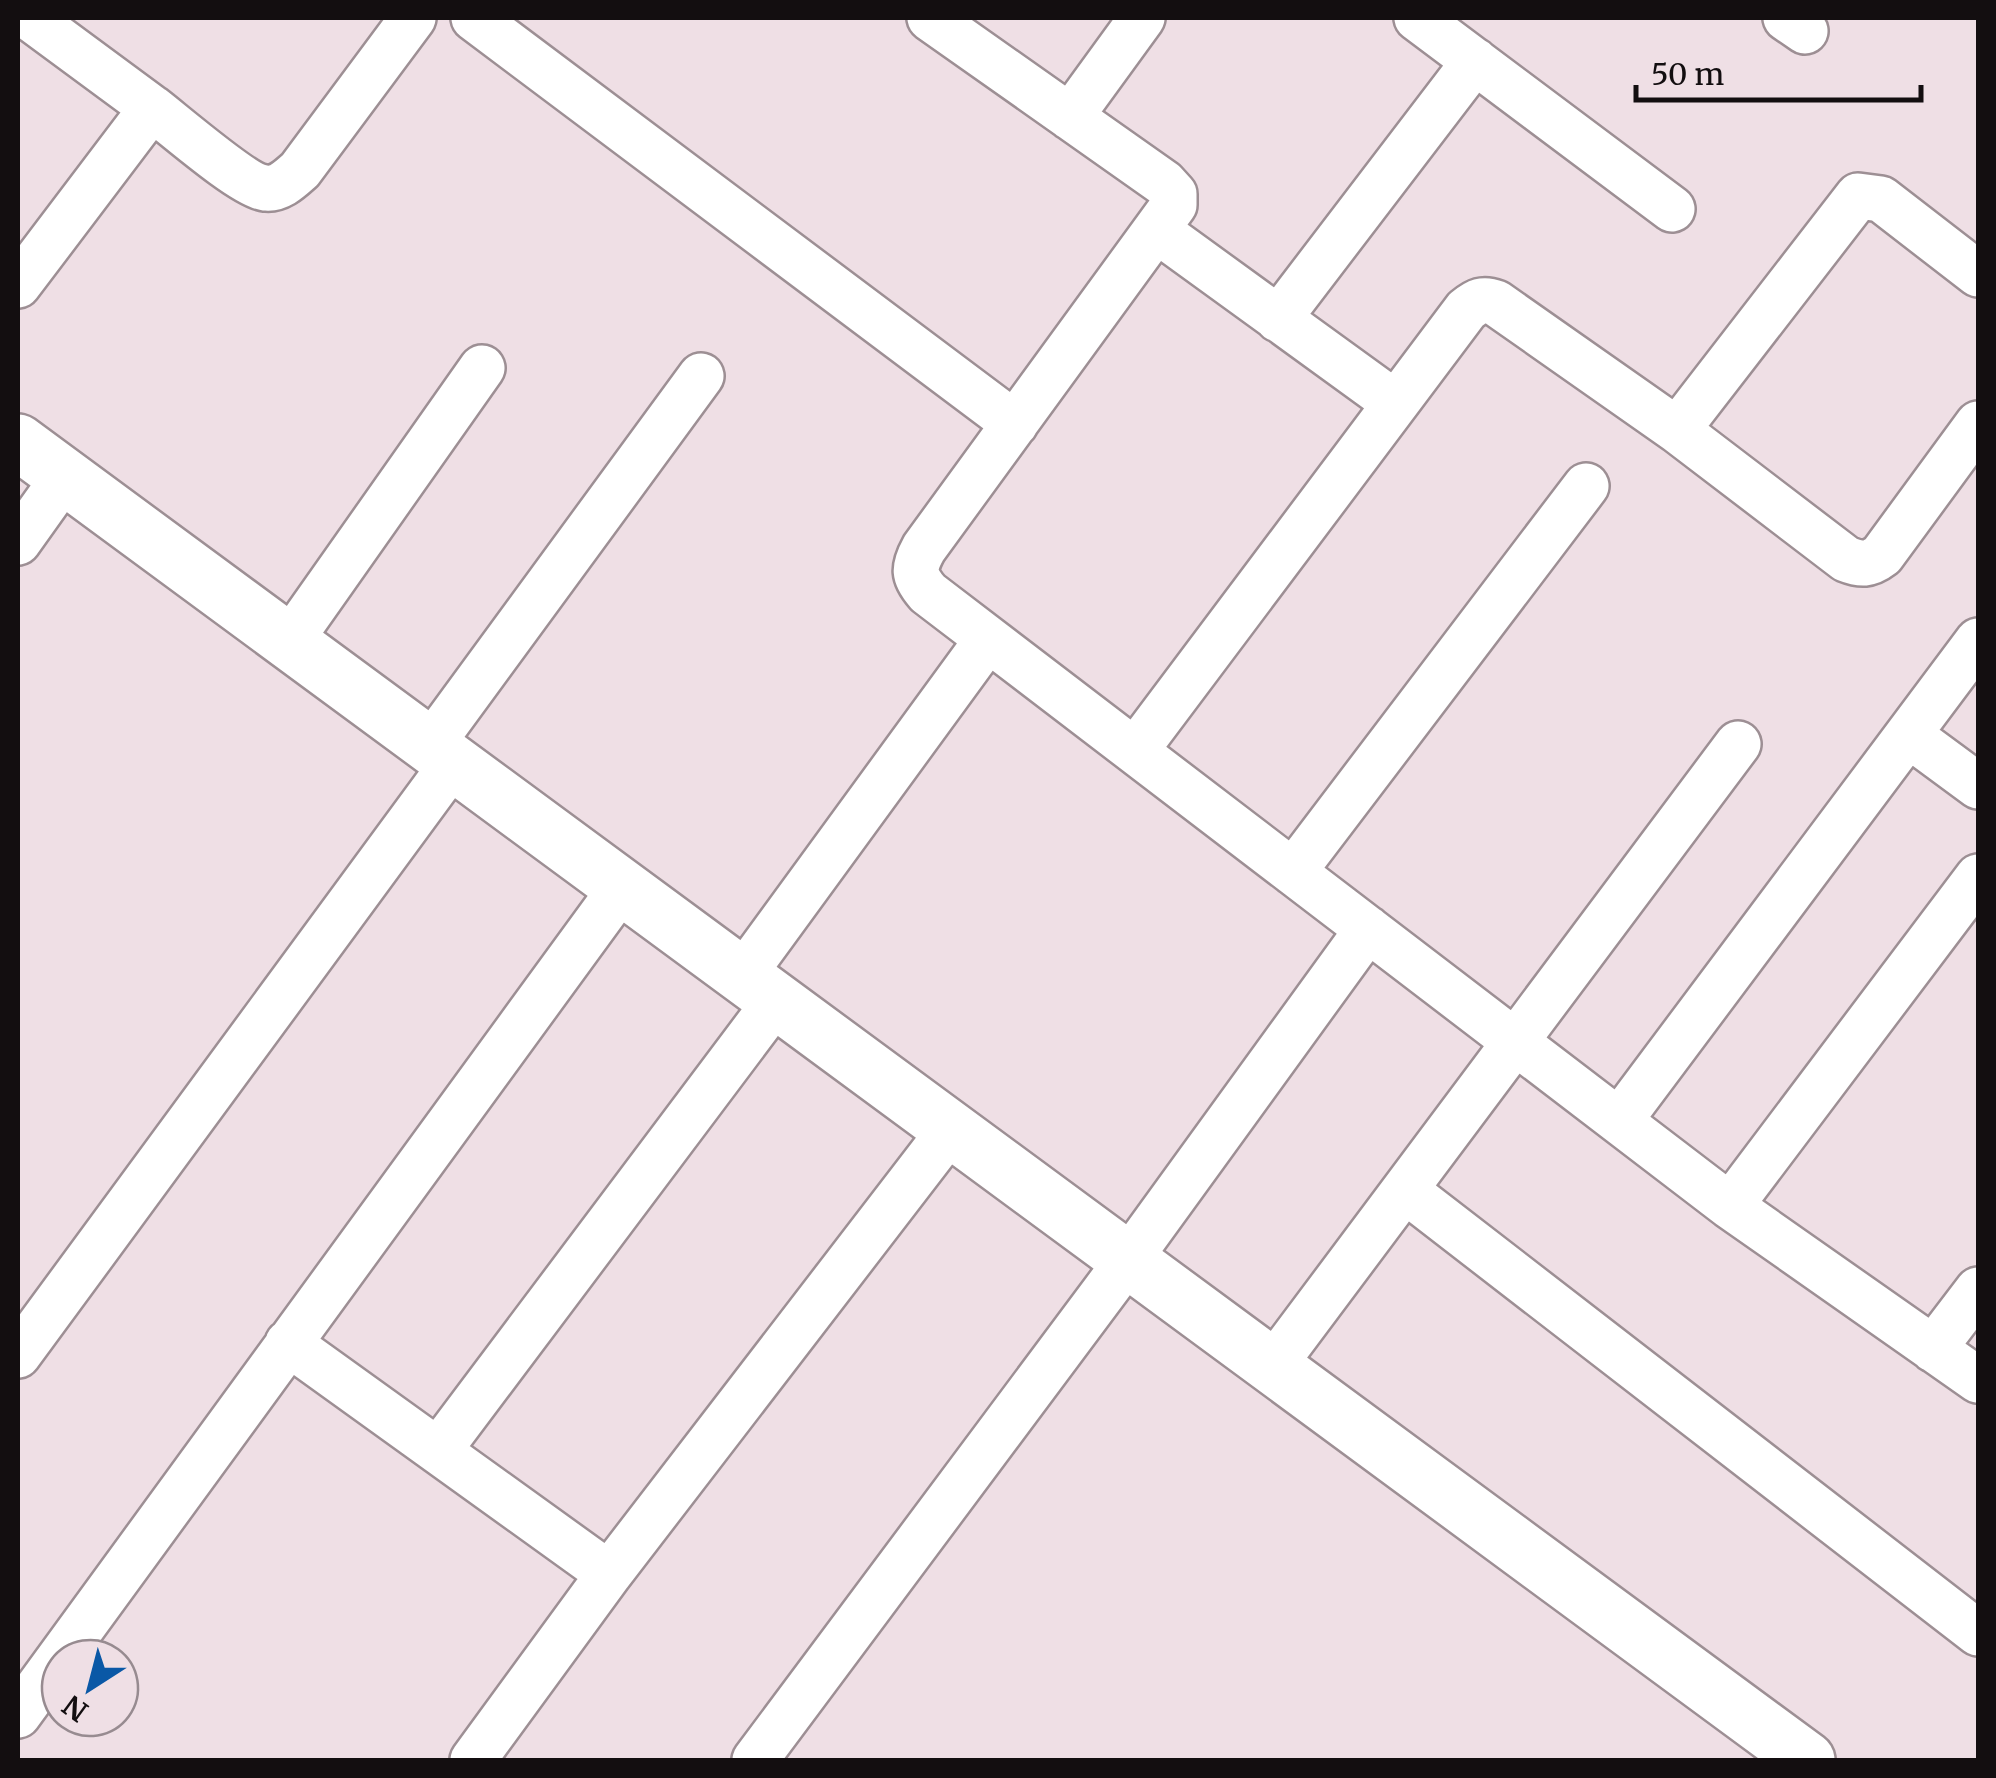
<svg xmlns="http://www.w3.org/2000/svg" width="1996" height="1778" font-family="Merriweather,serif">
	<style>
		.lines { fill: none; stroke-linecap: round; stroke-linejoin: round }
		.street-casing { stroke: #9d8f94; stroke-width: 50 }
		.secondary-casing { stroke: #9d8f94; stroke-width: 60 }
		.street { stroke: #fff; stroke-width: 45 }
		.secondary { stroke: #fff; stroke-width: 55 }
	</style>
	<rect width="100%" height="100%" fill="#efdfe5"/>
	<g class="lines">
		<g class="street-casing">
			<path id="street" d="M 30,18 L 152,108
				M 474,18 L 1015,424
				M 930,18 L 1164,183 L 1174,194 L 1174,205 L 924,548 C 913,568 913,576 928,593 L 1730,1206 L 1978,1380
				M 1417,18 L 1672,209
				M 1786,18 L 1805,31
				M 1070,117 L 1142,18
				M 1158,231 L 1395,403
				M 18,285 L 152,108 C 173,124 244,186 265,188 C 279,190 291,178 300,170 L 413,18
				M 1278,319 L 1475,61
				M 1677,430 L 1858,196 L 1881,199 L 1978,274
				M 18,542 L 65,476
				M 289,642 L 482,368
				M 1909,735 L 1978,786
				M 430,746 L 701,376
				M 1135,751 L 1466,310 C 1477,301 1483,298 1496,303 L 1677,430 L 1846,559 C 1861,565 1869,565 1882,555 L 1978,424
				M 1293,872 L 1586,486
				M 742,976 L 988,639
				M 1619,1121 L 1978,641
				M 1405,1190 L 1978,1633
				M 1730,1206 L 1978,877
				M 288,1343 L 609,1574
				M 1933,1349 L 1978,1290
				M 18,1355 L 453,763
				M 1272,1367 L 1738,744
				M 438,1451 L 776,1001
				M 18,1715 L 622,887
				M 473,1760 L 609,1574 L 951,1129
				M 755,1760 L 1128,1260 L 1368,929"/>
		</g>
		<g class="secondary-casing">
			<path id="secondary" d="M 18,442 L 1807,1760"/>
		</g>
		<use href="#street" class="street"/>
		<use href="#secondary" class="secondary"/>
	</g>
	<rect width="1996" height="1778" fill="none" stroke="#130e10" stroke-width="40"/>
	<g transform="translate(90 1688) rotate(216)"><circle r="48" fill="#efdfe5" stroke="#978b90" stroke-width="2.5"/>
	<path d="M0-8L18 38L0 25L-18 38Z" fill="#0a58a6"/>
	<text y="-15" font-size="28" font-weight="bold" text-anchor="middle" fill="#130e10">N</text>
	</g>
	<path d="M1636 85v15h285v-15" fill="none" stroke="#130e10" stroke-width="5"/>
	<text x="1651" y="85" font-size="30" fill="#130e10" stroke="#efdfe5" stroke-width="8" paint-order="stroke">50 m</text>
</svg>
